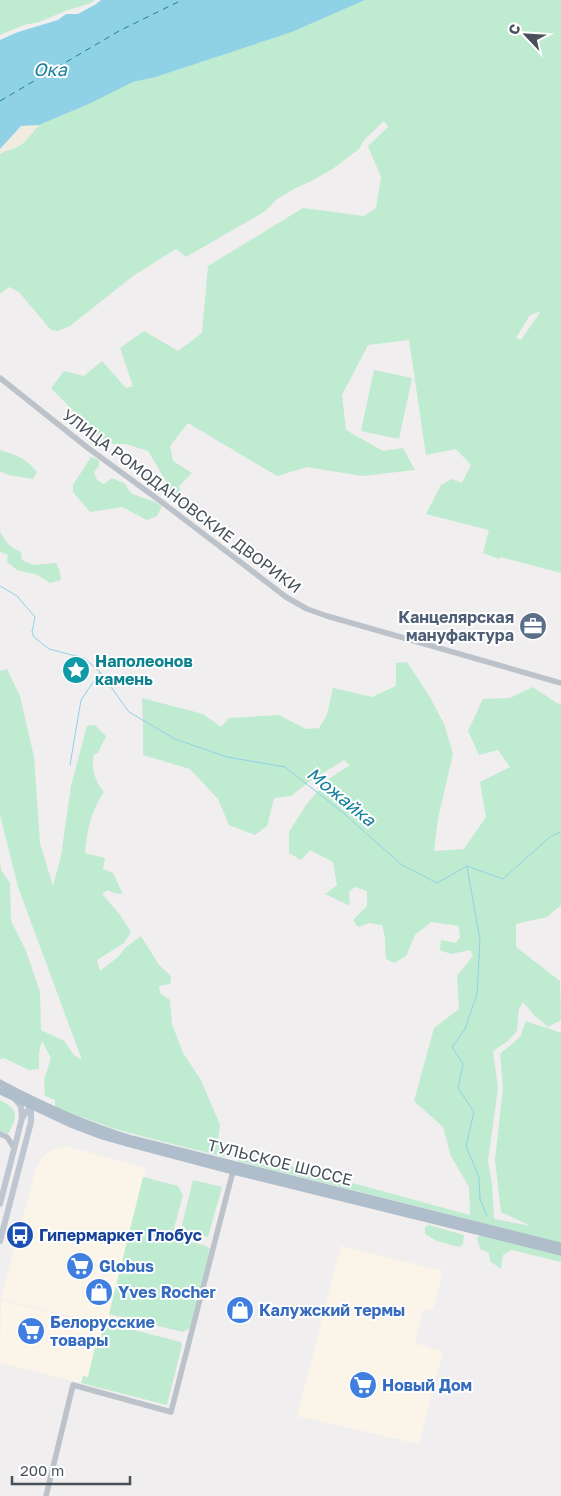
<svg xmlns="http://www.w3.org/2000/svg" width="561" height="1496" font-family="'Golos Text',sans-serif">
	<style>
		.commercial { fill: #faf5e8 }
		.green { fill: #bfebd1; fill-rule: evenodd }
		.sand { fill: #f1ece0 }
		.water { fill: #90d2e5 }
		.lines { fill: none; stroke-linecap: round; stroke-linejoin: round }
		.stream { stroke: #90d2e5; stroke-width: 1 }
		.ferry { stroke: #17809e; stroke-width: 1; stroke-dasharray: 6 5; stroke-linecap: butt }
		.tertiary { stroke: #bbc2ca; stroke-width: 5.5 }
		.secondary { stroke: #bdc6d1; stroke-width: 6 }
		.primary { stroke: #b0bdcb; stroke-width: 7 }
		.labels { text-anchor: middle; stroke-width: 4; stroke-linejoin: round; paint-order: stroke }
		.street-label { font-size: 16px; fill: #48515a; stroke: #fff }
		.service-label { font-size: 16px; font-weight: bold; fill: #4e5e75; stroke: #fff; text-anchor: end }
		.culture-label { font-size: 16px; font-weight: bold; fill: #0d838f; stroke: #fff; text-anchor: start }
		.transit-label { font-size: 16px; font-weight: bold; fill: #164399; stroke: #fff; text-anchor: start }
		.shop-label { font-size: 16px; font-weight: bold; fill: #366cbe; stroke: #fff; text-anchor: start }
		.water-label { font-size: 18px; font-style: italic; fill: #17809e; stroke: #fff }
	</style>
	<rect width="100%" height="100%" fill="#f0eeee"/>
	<path class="commercial" d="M 66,1146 L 146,1168 L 107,1323 L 81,1317 L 78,1318 L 1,1299 L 36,1168 L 42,1158 L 51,1150 Z
		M 341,1246 L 443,1271 L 433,1310 L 423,1310 L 415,1343 L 443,1352 L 419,1444 L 297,1416 Z
		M 1,1300 L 84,1321 L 83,1323 L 105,1329 L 99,1340 L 97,1339 L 88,1377 L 83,1376 L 81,1383 L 0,1363 Z"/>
	<path class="green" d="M 0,0 L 95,0 L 91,3 L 65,11 L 39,22 L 24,25 L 0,35 Z
		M 365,0 L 561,0 L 561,573 L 500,557 L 499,559 L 483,553 L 489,530 L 426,514 L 441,485 L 452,479 L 462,483 L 471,465 L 456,449 L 426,455 L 409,340 L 368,345 L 342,395 L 346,430 L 383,451 L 403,448 L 415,470 L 362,476 L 307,467 L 277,476 L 188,423 L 170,446 L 173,461 L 192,473 L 179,486 L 181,495 L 162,495 L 167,483 L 148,451 L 126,444 L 113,444 L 104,438 L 99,444 L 96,434 L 51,388 L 64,371 L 84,376 L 102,361 L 126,388 L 133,386 L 120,348 L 144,331 L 178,351 L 202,333 L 208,266 L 303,208 L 364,216 L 376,208 L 381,177 L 368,146 L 388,127 L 384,121 L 364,140 L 359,149 L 334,168 L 313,180 L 292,190 L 276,200 L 264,212 L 186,257 L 176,249 L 133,276 L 70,326 L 58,331 L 51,330 L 19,292 L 9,287 L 0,294 L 0,154 C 7,149 13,150 19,146 C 28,140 32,132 39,125 L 89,104 L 133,82 L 156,77 L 292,32 ZM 541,311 L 521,340 L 516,338 L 530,315 Z
		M 374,370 L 412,378 L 399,439 L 361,431 Z
		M 0,450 C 16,455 26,458 37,472 L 33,479 L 8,475 L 0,471 Z
		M 91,457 L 99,460 L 99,466 L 94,472 L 97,480 L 104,484 L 112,478 L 124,483 L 132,494 L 155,502 L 162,506 L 157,516 L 147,520 L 122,507 L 90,512 L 73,492 L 73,485 Z
		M 0,532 C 5,541 10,548 21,552 L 22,560 L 34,565 L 56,563 L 60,572 L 61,580 L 50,583 L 38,575 L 17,570 L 7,562 L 8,555 L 0,552 Z
		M 407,662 L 430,697 L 444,724 L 453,754 L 438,818 L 434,851 L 464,849 L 486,817 L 480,782 L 510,767 L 498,750 L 479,755 L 468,731 L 483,699 L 510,698 L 533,687 L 558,704 L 561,703 L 561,905 L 547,917 L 516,924 L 516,947 L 560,981 L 561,1020 L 548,1027 L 535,1016 L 523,1002 L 519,1009 L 517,1031 L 508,1041 L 493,1051 L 498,1088 L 488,1161 L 492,1185 L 494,1219 L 531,1226 L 501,1212 L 495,1160 L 503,1087 L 500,1054 L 520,1037 L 526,1021 C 538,1026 550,1028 561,1033 L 561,1243 L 238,1161 L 236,1157 L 242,1153 L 470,1215 L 469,1187 L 451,1156 L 443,1127 L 414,1101 L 434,1028 L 459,1009 L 457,976 L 473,956 L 470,950 L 451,954 L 440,950 L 441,940 L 456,943 L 460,937 L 459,926 L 431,922 L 415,935 L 406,956 L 394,963 L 386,959 L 385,938 L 382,925 L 369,923 L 358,927 L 353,920 L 367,906 L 367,891 L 355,887 L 349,891 L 350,906 L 325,894 L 337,885 L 333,862 L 310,850 L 301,860 L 289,853 L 289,832 L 306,805 L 327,780 L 350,765 L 344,760 L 310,781 L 291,796 L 274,798 L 267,826 L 255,835 L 229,825 L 218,799 L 190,769 L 143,755 L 143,723 L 142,698 L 203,714 L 221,727 L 229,718 L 279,715 L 306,729 L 319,728 L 327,715 L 333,688 L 372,697 L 396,686 L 396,663 Z
		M 7,669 L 20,696 L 34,757 L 40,843 L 53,886 L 61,856 L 71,786 L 87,726 L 95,725 L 106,736 L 98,753 L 94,754 C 90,766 96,784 104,792 C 90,814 88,827 85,853 L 105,858 L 103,869 L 113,873 L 123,894 L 114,893 L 108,890 L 102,894 L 120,915 L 131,932 L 124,943 L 97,960 L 100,971 L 118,957 L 126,947 L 141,936 L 159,965 L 171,976 L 170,984 L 159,986 L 160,993 L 170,1000 L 172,1024 L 183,1053 L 201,1080 L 220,1125 L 218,1139 L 231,1153 L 225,1157 L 164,1142 L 112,1128 L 55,1107 L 55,1100 L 45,1096 L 44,1080 L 51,1058 L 42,1041 L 39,1052 L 39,1069 L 29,1070 L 4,1058 L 0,1059 L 0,860 L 1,870 L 10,883 L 11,921 L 26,951 L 40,992 L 41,1030 L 64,1041 L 75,1056 L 82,1060 L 18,887 L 0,815 L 0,671 Z
		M 0,1100 C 20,1110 17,1117 8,1134 L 0,1131 Z
		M 143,1177 L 178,1186 L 183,1195 L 174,1228 L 181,1239 L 206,1246 L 210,1249 L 190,1328 L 183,1332 L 109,1314 Z
		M 193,1180 L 222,1187 L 208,1237 L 187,1232 L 182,1225 Z
		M 429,1225 L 464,1235 L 463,1245 L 459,1247 L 437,1241 L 425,1234 L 425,1227 Z
		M 480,1235 L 561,1254 L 561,1262 L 512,1250 L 503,1255 L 501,1269 L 490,1261 L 489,1253 L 480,1249 L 477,1238 Z
		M 107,1323 L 181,1342 L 182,1345 L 167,1405 L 81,1383 L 83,1376 L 88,1377 L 97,1339 L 99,1339 L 106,1327 Z"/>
	<path class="sand" d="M 39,125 C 32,132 28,140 19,146 C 13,150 7,149 0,154 L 0,149 C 8,142 13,133 21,126 Z"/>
	<path class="water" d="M 101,0 L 365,0 L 292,32 L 156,77 L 133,82 L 89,104 L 39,125 L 21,126 L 0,149 L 0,40 L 18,32 L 58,20 L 66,14 L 78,14 L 96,4 Z"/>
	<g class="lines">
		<path class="stream" d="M 0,586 L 17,596 L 35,617 L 32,632 L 34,637 L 49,649 L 84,658 L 100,672 L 81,700 L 70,765
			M 100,672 L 129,712 L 175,739 L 227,757 L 285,767 L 341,811 L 402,865 L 437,883 L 467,866 L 503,879 L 551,836 L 561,832
			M 467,867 L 480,940 L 477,994 L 465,1029 L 452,1047 L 463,1064 L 458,1088 L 474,1112 L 466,1146 L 479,1177 L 480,1199 L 487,1216"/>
		<path class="ferry" d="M 0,101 L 119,31 L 182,0"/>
		<path class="tertiary" d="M 0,378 L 88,448 L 163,503 L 286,597 L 307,609 L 327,616 L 561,683
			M 0,1134 L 7,1137 L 14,1148
			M 46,1496 L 73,1385 L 171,1412 L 233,1171"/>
		<path class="secondary" d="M 15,1099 L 21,1106 L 22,1118
			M 0,1204 L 22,1118 L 31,1106
			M 0,1241 L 31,1122 L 31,1106"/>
		<path class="primary" d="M 0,1083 C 43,1106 86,1125 132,1139 L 561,1246
			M 0,1091 L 73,1125 L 102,1136 L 130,1144 L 233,1171 L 561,1252"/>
	</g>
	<defs>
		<g id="office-disc" transform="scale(1.4375)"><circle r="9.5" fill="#5c6f8a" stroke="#fff"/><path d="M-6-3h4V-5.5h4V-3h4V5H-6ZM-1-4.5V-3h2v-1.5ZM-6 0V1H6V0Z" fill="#fff"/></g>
		<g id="sight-disc" transform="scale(1.4375)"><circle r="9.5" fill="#0f9aa8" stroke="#fff"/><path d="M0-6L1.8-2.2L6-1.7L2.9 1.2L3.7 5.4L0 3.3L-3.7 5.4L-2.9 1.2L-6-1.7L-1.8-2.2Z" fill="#fff"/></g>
		<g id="bus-disc" transform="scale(1.4375)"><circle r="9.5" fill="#1a4fb4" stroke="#fff"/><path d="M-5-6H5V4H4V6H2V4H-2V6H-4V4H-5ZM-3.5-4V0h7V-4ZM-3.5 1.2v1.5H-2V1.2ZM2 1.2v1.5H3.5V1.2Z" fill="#fff"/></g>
		<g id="supermarket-disc" transform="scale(1.4375)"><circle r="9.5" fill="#3f7fe0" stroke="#fff"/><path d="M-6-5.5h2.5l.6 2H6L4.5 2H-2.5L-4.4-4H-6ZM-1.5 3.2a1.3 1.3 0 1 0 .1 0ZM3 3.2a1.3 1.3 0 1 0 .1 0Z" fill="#fff"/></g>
		<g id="shop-disc" transform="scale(1.4375)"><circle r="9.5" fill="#3f7fe0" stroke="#fff"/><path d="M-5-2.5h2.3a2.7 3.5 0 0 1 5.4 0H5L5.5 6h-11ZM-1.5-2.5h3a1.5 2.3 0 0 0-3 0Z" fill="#fff"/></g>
	</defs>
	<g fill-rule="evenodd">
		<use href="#office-disc" x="533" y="626"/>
		<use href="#sight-disc" x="76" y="670"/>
		<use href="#bus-disc" x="20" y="1235"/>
		<use href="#supermarket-disc" x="80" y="1266"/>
		<use href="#shop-disc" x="99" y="1292"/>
		<use href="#shop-disc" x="240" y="1310"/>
		<use href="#supermarket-disc" x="31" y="1331"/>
		<use href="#supermarket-disc" x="363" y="1385"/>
	</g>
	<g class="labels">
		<g class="street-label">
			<text transform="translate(182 501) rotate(37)" y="6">УЛИЦА РОМОДАНОВСКИЕ ДВОРИКИ</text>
			<text transform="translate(280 1162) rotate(14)" y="6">ТУЛЬСКОЕ ШОССЕ</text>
		</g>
		<g class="service-label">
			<text x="514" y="623">Канцелярская<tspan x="514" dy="18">мануфактура</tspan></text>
		</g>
		<g class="culture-label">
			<text x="95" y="667">Наполеонов<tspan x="95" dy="18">камень</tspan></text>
		</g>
		<g class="transit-label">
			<text x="39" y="1241">Гипермаркет Глобус</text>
		</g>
		<g class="shop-label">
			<text x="99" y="1272">Globus</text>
			<text x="118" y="1298">Yves Rocher</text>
			<text x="259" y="1316">Калужский термы</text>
			<text x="50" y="1328">Белорусские<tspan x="50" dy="18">товары</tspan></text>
			<text x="382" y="1391">Новый Дом</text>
		</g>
		<g class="water-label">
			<text x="50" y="76">Ока</text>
			<text transform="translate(341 797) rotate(39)" y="6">Можайка</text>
		</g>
	</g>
	<g transform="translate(526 35) rotate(295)" stroke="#ffffff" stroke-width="4" paint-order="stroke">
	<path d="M0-4L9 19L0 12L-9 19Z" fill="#48515a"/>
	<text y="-8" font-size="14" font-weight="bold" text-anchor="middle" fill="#48515a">С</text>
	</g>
	<path d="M12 1476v8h118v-8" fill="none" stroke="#48515a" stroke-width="2.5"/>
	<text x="20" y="1476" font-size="15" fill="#48515a" stroke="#ffffff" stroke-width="4" paint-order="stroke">200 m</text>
</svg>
